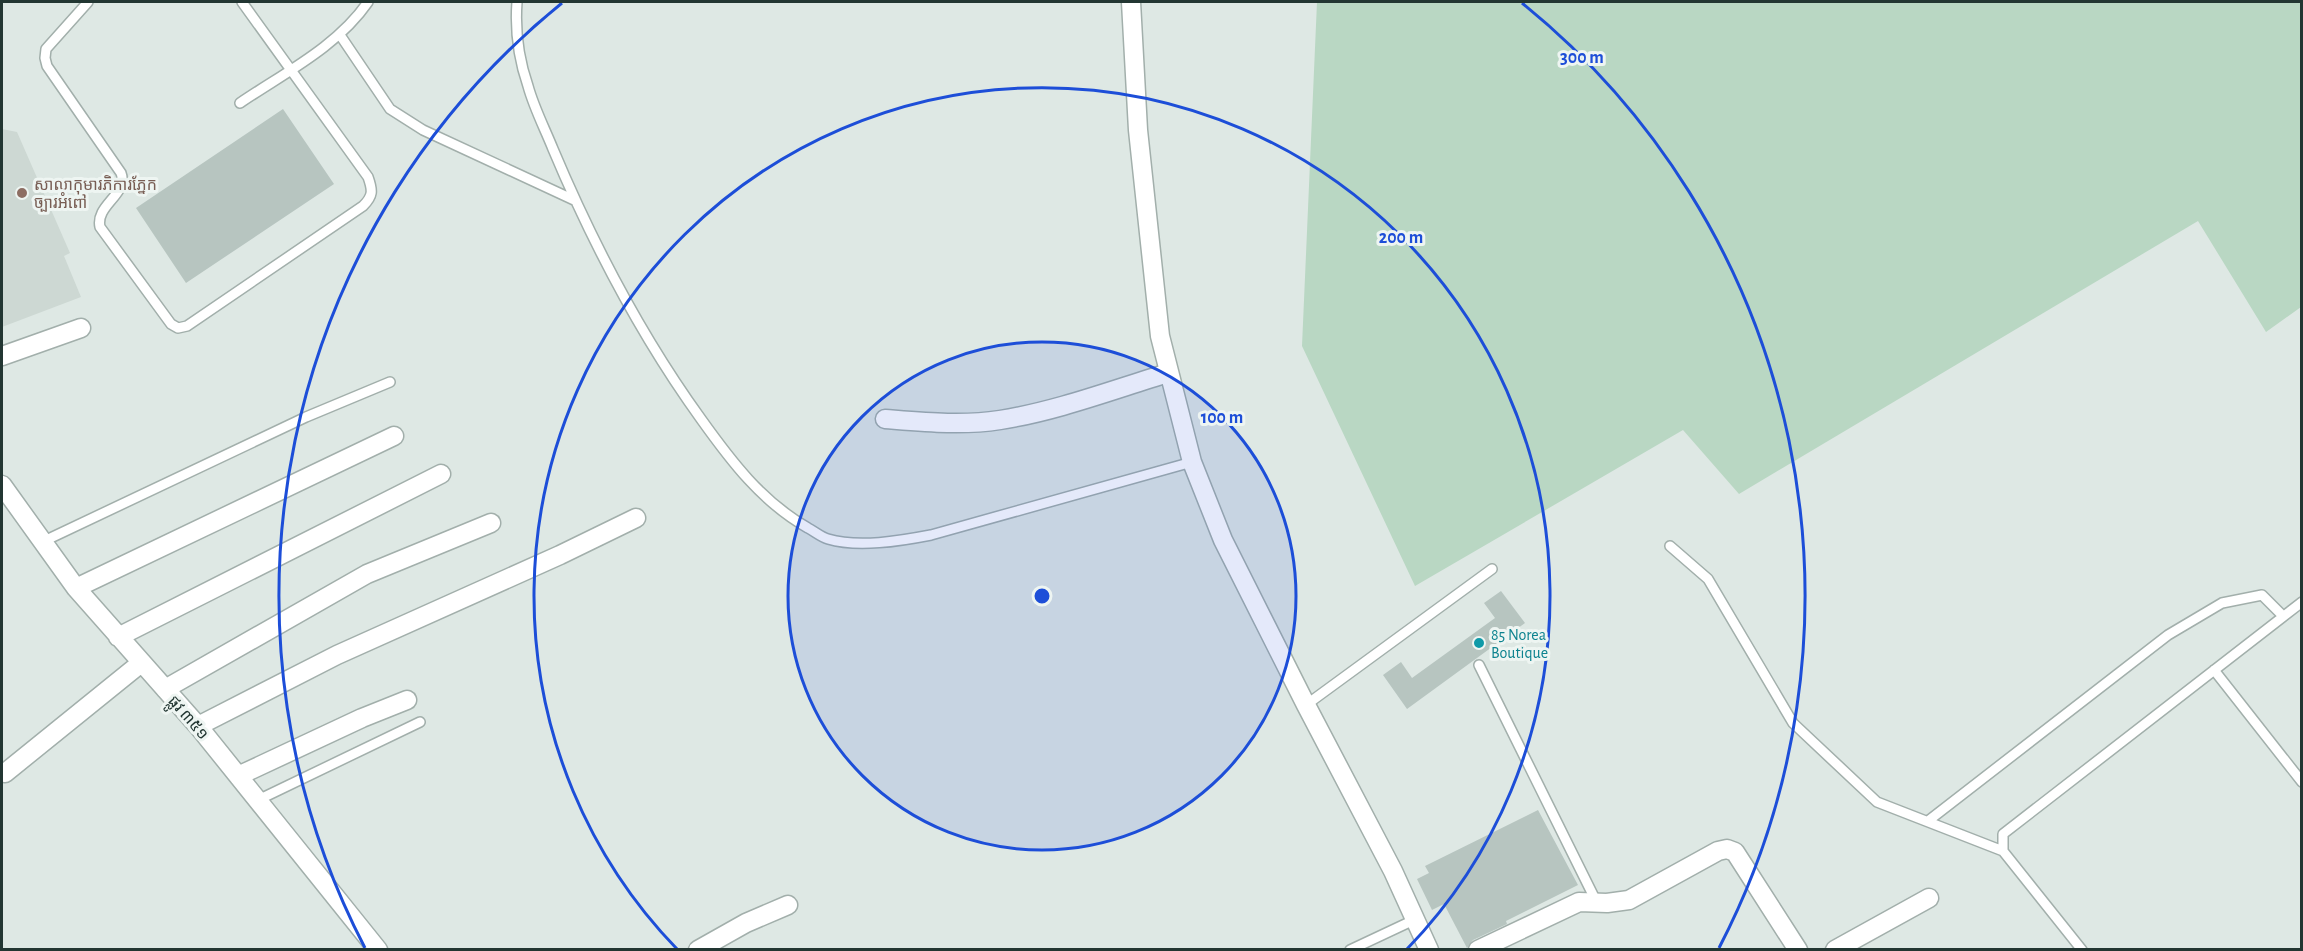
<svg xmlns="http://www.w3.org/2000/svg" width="2303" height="951" font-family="'Alegreya Sans','Noto Sans Khmer',sans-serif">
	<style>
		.built { fill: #cdd8d3 }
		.green { fill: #b9d7c3 }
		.building { fill: #b7c5c0 }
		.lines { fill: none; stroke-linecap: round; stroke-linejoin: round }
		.service-casing { stroke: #a2afab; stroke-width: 12 }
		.minor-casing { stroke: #a2afab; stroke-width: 21 }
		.tertiary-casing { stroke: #a2afab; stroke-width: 21 }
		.service { stroke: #fff; stroke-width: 9 }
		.minor { stroke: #fff; stroke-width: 18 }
		.tertiary { stroke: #fff; stroke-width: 18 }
		.ring { fill: none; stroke: #1d4ed8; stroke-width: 3 }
		.education-dot { fill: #8d6e63; stroke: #eef5f2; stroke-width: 2 }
		.culture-dot { fill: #0f9aa8; stroke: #eef5f2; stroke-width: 2 }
		.labels { text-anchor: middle; stroke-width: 6; stroke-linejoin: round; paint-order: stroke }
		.education-label { font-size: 16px; fill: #785e54; stroke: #eef5f2; text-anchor: start }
		.culture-label { font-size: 16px; fill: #0d838f; stroke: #eef5f2; text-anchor: start }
		.street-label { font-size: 16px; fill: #223632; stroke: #eef5f2 }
		.centre { fill: #1d4ed8; stroke: #eef5f2; stroke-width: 3 }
		.ring-label { font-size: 18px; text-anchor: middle; font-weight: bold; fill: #1d4ed8; stroke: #eef5f2; stroke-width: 6; stroke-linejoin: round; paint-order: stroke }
	</style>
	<rect width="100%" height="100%" fill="#dee8e4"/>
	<path class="built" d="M 2,129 L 17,132 L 70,253 L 64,256 L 81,297 L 2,327 Z"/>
	<path class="green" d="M 1317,2 L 2301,2 L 2301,307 L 2266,332 L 2198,221 L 1739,494 L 1683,430 L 1415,586 L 1302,346 Z"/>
	<path class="building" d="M 283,109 L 334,184 L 186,283 L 136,208 Z
		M 1501,591 L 1525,623 L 1407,709 L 1383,675 L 1401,662 L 1412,678 L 1495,618 L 1484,603 Z
		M 1538,810 L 1578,885 L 1506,921 L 1507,924 L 1473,940 L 1467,948 L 1444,904 L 1432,910 L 1417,879 L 1429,873 L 1425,866 Z"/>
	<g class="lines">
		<g class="service-casing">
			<path id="service" d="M 88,2 L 46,49 L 45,58 L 47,66 L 121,173 C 129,194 95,205 100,227 L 171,324 L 178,328 L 187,326 L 363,206 C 373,196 373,191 368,177 L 242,2
				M 517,2 C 515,29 519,60 528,86 C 534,108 545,129 553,149 C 593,244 641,336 701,419 C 731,461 762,502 808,528 C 814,531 821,537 828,539 C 858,548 900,541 931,535 L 1192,462
				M 340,35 L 390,109 L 423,130 L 574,200
				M 240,103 C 284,73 337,47 368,2
				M 42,542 L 306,417 L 390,382
				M 1670,546 L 1708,579 L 1793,723 L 1877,802 L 2003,851
				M 1479,665 L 1596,901
				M 2214,670 L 2302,782
				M 1306,705 L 1492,569
				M 258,800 L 420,722
				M 1928,821 L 2168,635 L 2222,603 L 2262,595 L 2283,616
				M 1350,950 L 1416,919
				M 2082,950 L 2003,851 L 2003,834 L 2302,602"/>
		</g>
		<g class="minor-casing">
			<path id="minor" d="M 2,356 L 81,328
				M 885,419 C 923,422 962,426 1000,420 C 1057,411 1112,390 1168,373
				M 2,485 L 76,588 L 198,726 L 378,950
				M 76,588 L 394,436
				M 118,637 L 441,474
				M 165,689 L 367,574 L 491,523
				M 198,726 L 337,655 L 560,555 L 636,518
				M 5,773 L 141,663
				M 238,776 L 362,718 L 407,700
				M 698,950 L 746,923 L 788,905
				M 1478,950 L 1579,902 L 1607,903 L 1629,900 L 1718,851 L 1727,849 L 1735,852 L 1798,950
				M 1835,950 L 1929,898"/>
		</g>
		<g class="tertiary-casing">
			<path id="tertiary" d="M 1131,2 L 1138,130 L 1160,336 L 1192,462 L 1223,540 L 1306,705 L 1393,871 L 1429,950"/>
		</g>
		<use href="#service" class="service"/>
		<use href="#minor" class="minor"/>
		<use href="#tertiary" class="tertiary"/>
	</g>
	<circle cx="1042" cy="596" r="254" fill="#1d4ed8" fill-opacity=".12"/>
	<g class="ring">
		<circle cx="1042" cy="596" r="254"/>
		<path d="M677 949A508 508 0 1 1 1407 949"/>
		<path d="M365 948A763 763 0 0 1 562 3M1522 3A763 763 0 0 1 1719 948"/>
	</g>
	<circle class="education-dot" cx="22" cy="193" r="6"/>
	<circle class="culture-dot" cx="1479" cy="643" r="6"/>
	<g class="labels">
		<g class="education-label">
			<text x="34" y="190">សាលាកុមារភិការភ្នែក<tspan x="34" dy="18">ច្បារអំពៅ</tspan></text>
		</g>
		<g class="culture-label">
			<text x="1491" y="640">85 Norea<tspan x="1491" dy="18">Boutique</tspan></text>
		</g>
		<g class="street-label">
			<text transform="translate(189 717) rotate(49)" y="6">ផ្លូវ ៣៥១</text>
		</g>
	</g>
	<circle cx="1042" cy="596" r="9" class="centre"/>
	<g class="ring-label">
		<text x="1582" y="63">300 m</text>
		<text x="1401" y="243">200 m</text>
		<text x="1222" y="423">100 m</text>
	</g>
	<rect width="2303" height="951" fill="none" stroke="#223632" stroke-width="6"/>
</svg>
